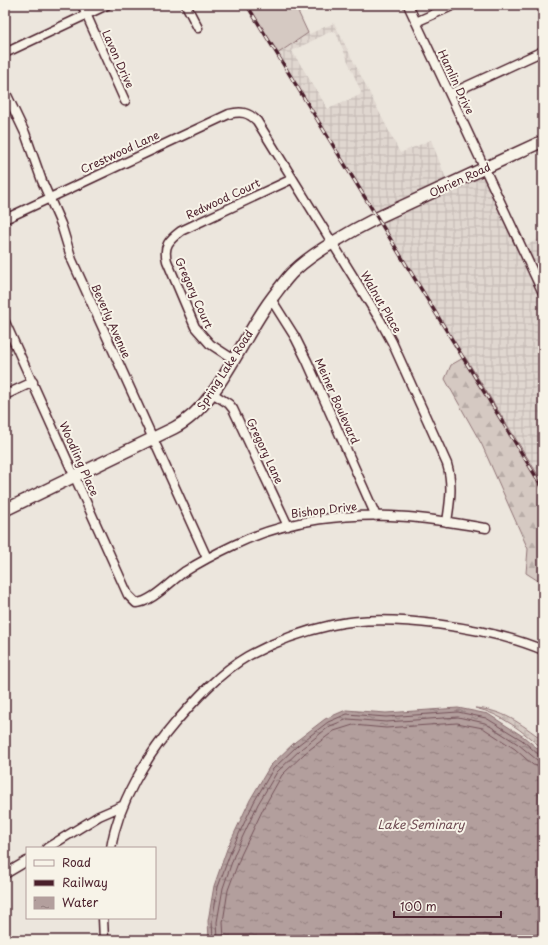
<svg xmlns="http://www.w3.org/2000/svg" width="548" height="945" font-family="'Playpen Sans',sans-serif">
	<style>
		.industrial { fill: url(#industrial-grid); fill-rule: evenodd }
		.green { fill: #d5c9c2; stroke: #907476 }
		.forest { fill: url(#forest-firs); stroke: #907476 }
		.wetland { fill: url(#wetland-marsh); stroke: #907476 }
		.water { fill: url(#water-ripples); stroke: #896c6f }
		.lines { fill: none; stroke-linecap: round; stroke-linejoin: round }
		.shore { stroke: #745259; stroke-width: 1 }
		.street-casing { stroke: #4a1f2b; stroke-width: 11 }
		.secondary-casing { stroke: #4a1f2b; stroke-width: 14 }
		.street { stroke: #f7f3e8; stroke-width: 8 }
		.secondary { stroke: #f7f3e8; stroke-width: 11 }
		.rail-casing { stroke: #4a1f2b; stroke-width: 3.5 }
		.rail { stroke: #f7f3e8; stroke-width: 2; stroke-dasharray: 6; stroke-linecap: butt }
		.labels { text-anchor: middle; stroke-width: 4; stroke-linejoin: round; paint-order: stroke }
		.street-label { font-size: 11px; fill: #4a1f2b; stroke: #f7f3e8 }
		.water-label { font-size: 12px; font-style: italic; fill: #6f4c53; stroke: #f7f3e8 }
	</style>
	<defs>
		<pattern id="industrial-grid" width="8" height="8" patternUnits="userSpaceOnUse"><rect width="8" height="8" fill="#e0d7d0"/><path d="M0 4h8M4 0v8" fill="none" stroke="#c2b8b3"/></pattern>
		<pattern id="forest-firs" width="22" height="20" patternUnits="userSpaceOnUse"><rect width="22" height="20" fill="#d5c9c2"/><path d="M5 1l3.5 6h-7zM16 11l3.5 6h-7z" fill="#b8aca7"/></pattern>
		<pattern id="wetland-marsh" width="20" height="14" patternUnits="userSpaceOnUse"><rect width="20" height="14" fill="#d5c9c2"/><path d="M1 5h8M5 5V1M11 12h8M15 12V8" fill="none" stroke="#b8aca7"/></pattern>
		<pattern id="water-ripples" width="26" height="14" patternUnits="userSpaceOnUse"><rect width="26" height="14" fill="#b39f9d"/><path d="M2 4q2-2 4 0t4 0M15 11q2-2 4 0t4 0" fill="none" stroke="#948180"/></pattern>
	</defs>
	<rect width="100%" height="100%" fill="#ece6dd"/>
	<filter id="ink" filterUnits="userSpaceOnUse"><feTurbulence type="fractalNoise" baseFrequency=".025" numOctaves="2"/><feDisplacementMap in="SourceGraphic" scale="8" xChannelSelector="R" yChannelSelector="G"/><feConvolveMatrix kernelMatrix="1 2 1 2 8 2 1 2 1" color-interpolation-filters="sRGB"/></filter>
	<g filter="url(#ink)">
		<path class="industrial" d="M 334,23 L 400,153 L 431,140 L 447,181 L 376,213 L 277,54 L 308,33 L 309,34 ZM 332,31 L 336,33 L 361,92 L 360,95 L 328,109 L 292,51 Z
			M 483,174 L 521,248 L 543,237 L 543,483 L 380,221 Z"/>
		<path class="green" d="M 246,5 L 295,5 L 308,33 L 277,54 L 275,50 L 276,49 Z"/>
		<path class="forest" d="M 465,357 L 543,483 L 543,584 L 526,573 L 528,549 L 482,445 L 445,379 L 451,365 Z"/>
		<path class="wetland" d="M 475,708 C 503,710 520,723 543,740 L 543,749 C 522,731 502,714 475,708 Z"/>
		<path class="water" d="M 458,708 L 488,714 L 524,737 L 543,753 L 543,940 L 209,940 L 208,921 L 214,886 L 227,849 L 250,800 L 270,766 L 295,742 L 325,719 L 346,710 L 386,713 Z"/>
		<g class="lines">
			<path class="shore" d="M 213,940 L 212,921 L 218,887 L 231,851 L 254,802 L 273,769 L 298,745 L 328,722 L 347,714 L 386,717 L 458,712 L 486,718 L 522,740 L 539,755 L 543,756
				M 218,940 L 217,922 L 223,888 L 235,853 L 258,804 L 277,772 L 301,749 L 330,726 L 348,719 L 386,722 L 458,717 L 485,723 L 518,744 L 537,760 L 543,761
				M 224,940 L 223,922 L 228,890 L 241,855 L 264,807 L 282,775 L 305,753 L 334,731 L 353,725 L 386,728 L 457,723 L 483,728 L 515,749 L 533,765 L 543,767"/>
			<g class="street-casing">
				<path id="street" d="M 82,5 L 125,101
					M 186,5 L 198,28
					M 408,5 L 543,293
					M 416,22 L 454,5
					M 5,53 L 107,5
					M 5,91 L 25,133 L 42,181 L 61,224 L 72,260 L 207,558
					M 450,94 L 543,51
					M 5,219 L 229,114 C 241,111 248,112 257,121 L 380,320 L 392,342 L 447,464 C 453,484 450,502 447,522
					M 271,299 L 295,337 L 307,361 L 376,516
					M 5,322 L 128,595 L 136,603 C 151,603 171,581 184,572 C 200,562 217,553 234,545 C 287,519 351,512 408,517 C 434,519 461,524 486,528
					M 233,359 L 210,344 L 195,327 L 167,261 C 163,246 169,240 181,231 L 292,179
					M 212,393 L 229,404 L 233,409 L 288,526
					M 5,395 L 33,382
					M 47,848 L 99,816 L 122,806
					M 111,848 C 118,804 146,757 175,723 C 196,699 220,672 248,656 C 274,642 304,631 332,625 C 387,612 491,628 543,650
					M 5,874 L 27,861
					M 103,918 L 104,940"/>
			</g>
			<g class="secondary-casing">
				<path id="secondary" d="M 5,510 L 174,428 C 218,406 242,337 272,298 C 279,289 286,278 295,270 C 314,252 353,230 377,218 L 543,141"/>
			</g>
			<use href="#street" class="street"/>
			<use href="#secondary" class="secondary"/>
			<g class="rail-casing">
				<path id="rail" d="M 247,5 L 543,488"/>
			</g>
			<use href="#rail" class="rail"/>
		</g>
	</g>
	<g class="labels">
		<g class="street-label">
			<text transform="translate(118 59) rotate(66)" y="4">Lavon Drive</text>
			<text transform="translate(456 82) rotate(65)" y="4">Hamlin Drive</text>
			<text transform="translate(120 152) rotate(-25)" y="4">Crestwood Lane</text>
			<text transform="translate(460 180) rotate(-25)" y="4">Obrien Road</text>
			<text transform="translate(223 199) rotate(-25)" y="4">Redwood Court</text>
			<text transform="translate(194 293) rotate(66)" y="4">Gregory Court</text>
			<text transform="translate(381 302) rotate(60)" y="4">Walnut Place</text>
			<text transform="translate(111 321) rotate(66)" y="4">Beverly Avenue</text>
			<text transform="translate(225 370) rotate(-57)" y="4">Spring Lake Road</text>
			<text transform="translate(337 401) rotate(66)" y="4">Meiner Boulevard</text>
			<text transform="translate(265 451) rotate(65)" y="4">Gregory Lane</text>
			<text transform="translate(79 459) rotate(66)" y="4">Woodling Place</text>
			<text transform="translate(324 510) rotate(-7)" y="4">Bishop Drive</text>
		</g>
		<g class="water-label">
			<text x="421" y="829">Lake Seminary</text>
		</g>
	</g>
	<rect width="548" height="945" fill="none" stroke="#f7f3e8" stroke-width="20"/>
	<rect x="10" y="10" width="528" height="925" fill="none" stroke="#4a1f2b" stroke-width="1.5" filter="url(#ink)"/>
	<rect x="26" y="847" width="130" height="72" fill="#f7f3e8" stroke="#b29e9c"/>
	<rect x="34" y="860" width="20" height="6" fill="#f7f3e8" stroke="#b29e9c"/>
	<text x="62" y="867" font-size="12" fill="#4a1f2b">Road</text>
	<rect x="34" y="880" width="20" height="6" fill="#4a1f2b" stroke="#b29e9c"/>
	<text x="62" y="887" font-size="12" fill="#4a1f2b">Railway</text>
	<rect x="34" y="897" width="20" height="12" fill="url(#water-ripples)" stroke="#b29e9c"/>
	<text x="62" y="907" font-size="12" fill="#4a1f2b">Water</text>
	<path d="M394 911v6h107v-6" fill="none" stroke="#4a1f2b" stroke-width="2"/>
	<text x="400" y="911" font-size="12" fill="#4a1f2b" stroke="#f7f3e8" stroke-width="3" paint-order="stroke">100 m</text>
</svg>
